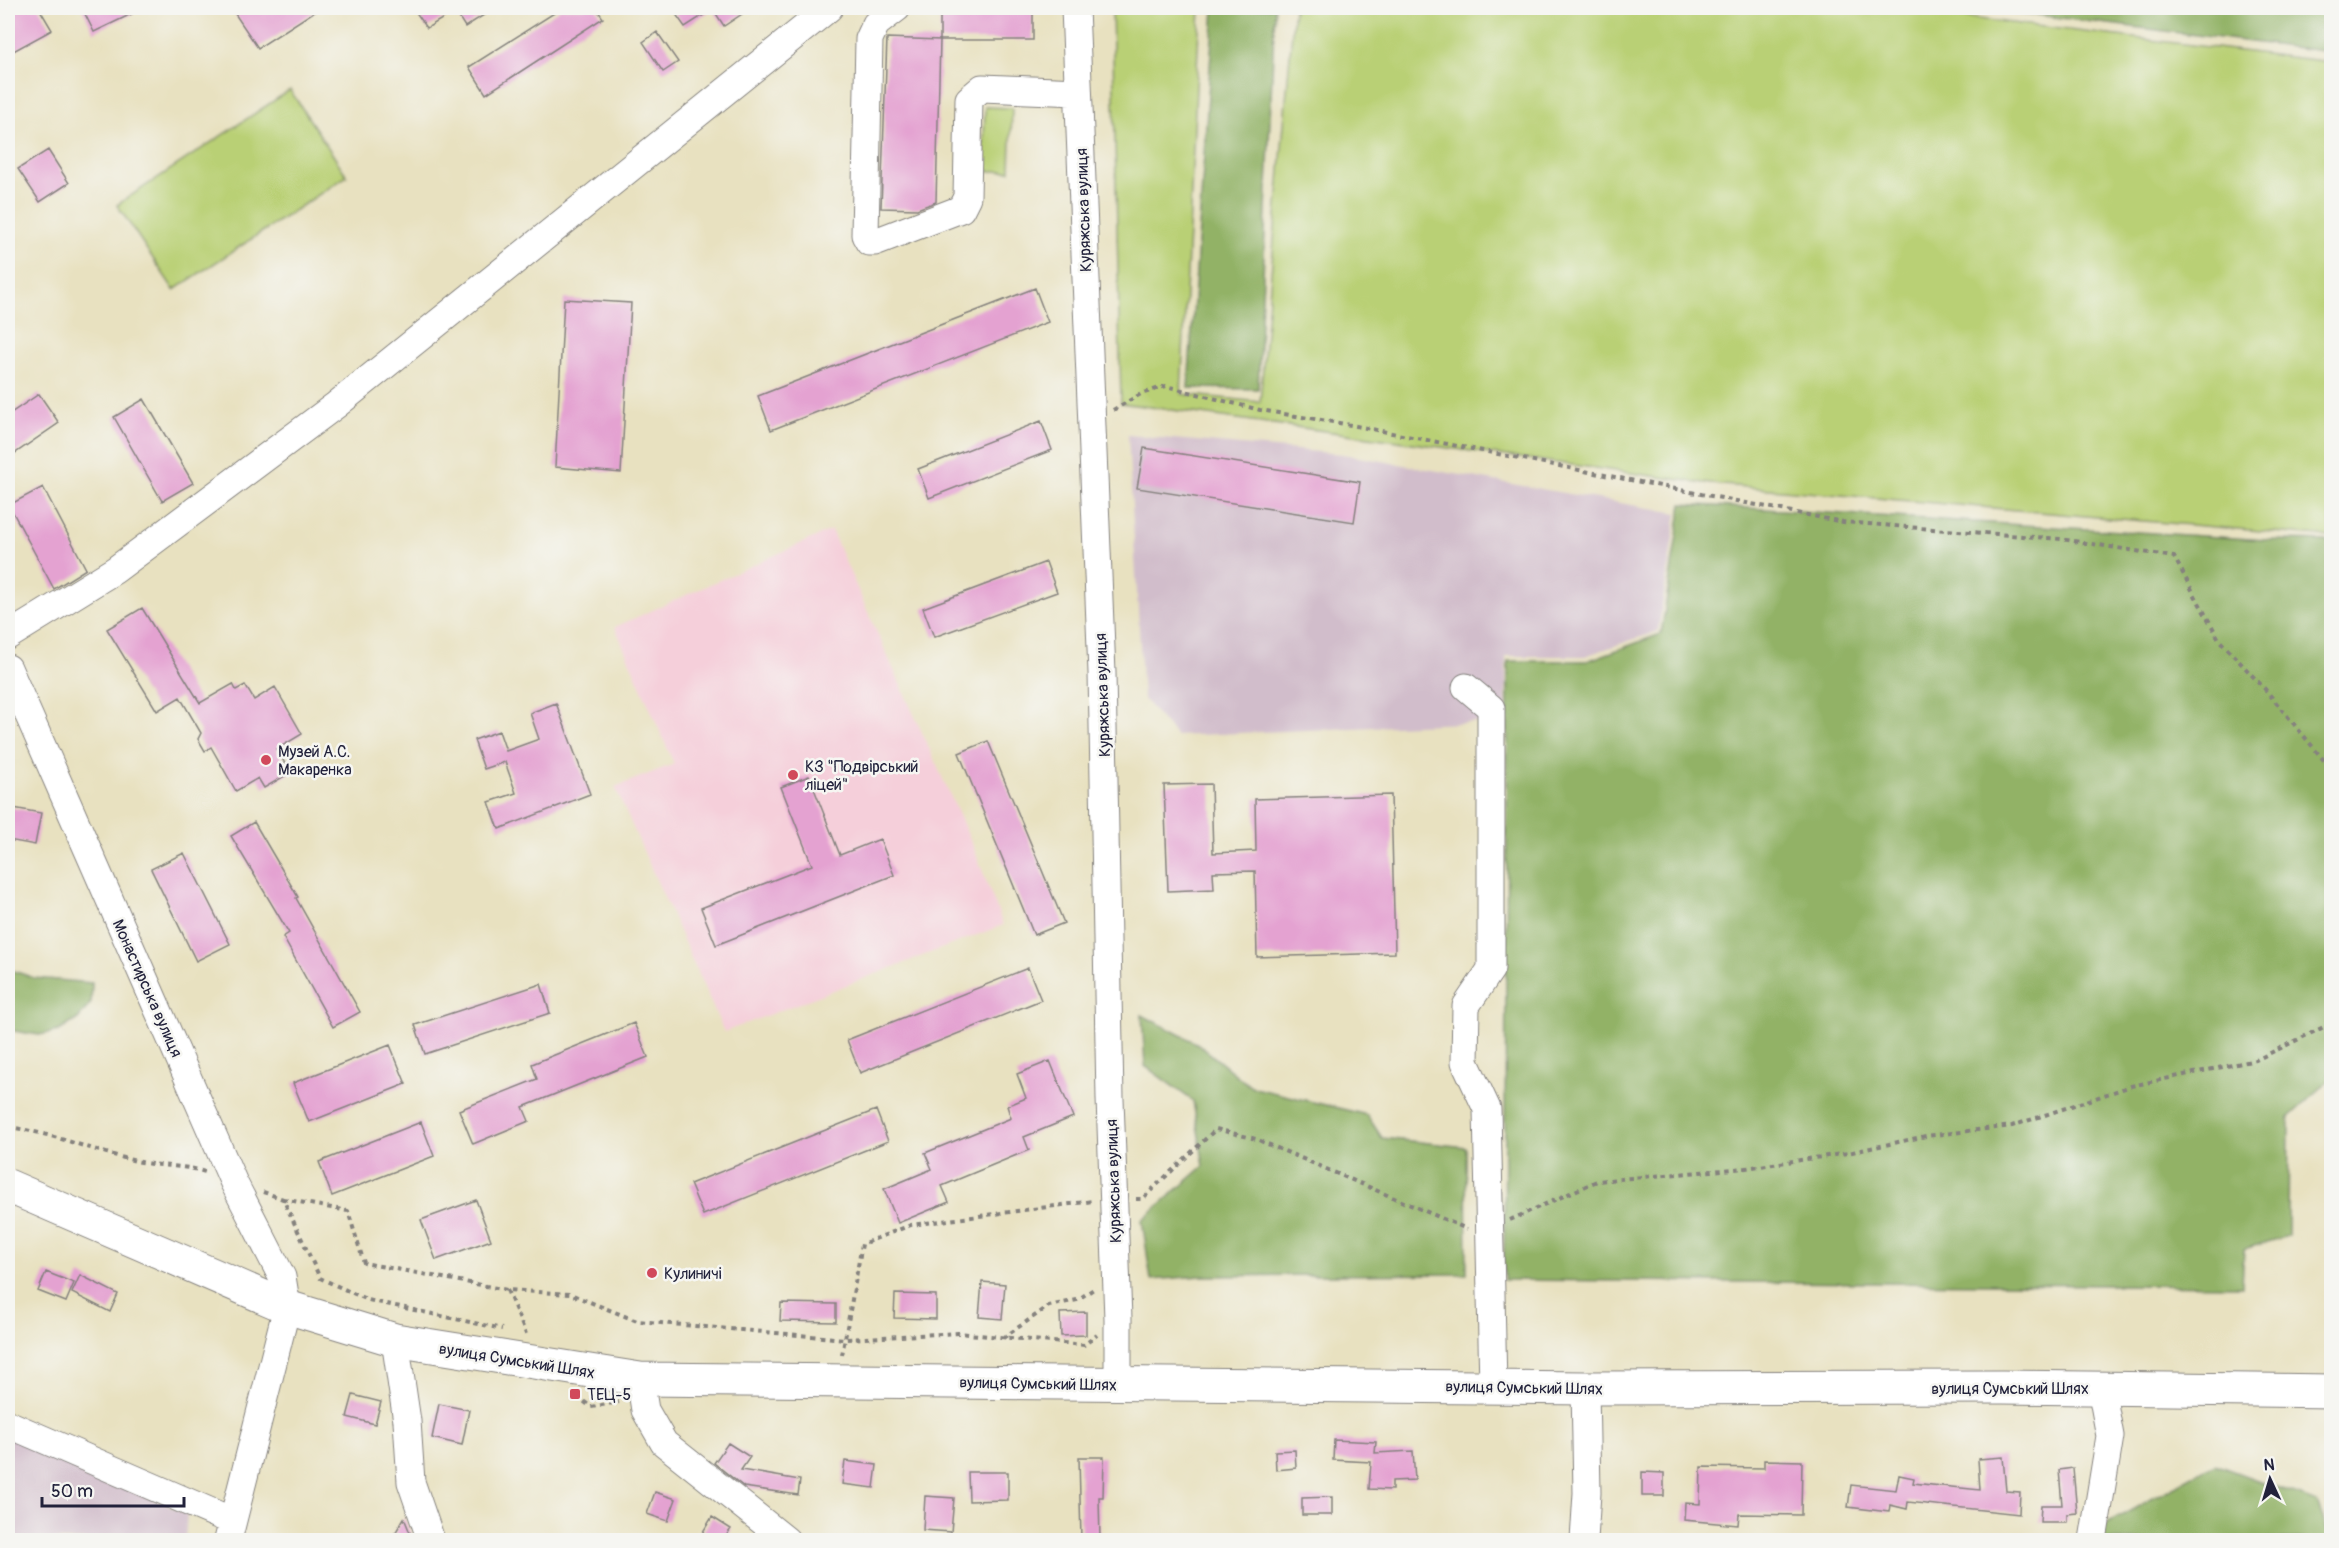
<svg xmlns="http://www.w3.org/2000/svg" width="2339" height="1548" font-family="Pangolin,sans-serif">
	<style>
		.built { fill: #f5cfda }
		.industrial { fill: #d1bdcb }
		.green { fill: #b9d074; stroke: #6e7958; stroke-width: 1.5 }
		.forest { fill: #92b266; stroke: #5a6a50; stroke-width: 1.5 }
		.building { fill: #e4a2d1 }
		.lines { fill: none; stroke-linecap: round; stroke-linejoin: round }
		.minor-casing { stroke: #85827e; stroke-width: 29 }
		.major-casing { stroke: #85827e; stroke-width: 35 }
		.path { stroke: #85827e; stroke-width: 4; stroke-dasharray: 4.5 4.5; stroke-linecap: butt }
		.minor { stroke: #fff; stroke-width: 27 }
		.major { stroke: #fff; stroke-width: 33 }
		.poi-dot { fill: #d1495b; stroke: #f6f6f2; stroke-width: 2 }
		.labels { text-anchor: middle; stroke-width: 5; stroke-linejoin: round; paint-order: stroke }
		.street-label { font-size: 16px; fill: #22223b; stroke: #f6f6f2 }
		.poi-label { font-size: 16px; fill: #22223b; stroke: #f6f6f2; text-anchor: start }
	</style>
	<rect width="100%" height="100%" fill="#f6f6f2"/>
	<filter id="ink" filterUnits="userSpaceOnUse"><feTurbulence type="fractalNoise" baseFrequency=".0167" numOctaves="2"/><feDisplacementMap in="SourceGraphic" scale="12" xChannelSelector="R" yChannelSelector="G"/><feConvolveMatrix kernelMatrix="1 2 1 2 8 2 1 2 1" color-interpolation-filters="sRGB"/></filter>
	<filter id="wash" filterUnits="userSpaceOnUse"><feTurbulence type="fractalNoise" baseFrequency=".008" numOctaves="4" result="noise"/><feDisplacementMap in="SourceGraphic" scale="24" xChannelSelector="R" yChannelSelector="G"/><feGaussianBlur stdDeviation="1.35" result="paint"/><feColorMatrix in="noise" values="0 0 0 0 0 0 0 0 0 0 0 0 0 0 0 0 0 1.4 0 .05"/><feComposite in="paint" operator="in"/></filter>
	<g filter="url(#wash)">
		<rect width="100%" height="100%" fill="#e8e1c0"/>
		<path class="built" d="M 831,530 L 973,846 L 1003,925 L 724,1032 L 615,787 L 674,764 L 615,627 Z"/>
		<path class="industrial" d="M 1128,435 L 1342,454 L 1677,513 L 1658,631 L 1585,656 L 1506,656 L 1506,721 L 1176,736 L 1143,698 Z
			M 8,1434 L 187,1514 L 185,1540 L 8,1540 Z"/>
		<path class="green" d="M 1112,8 L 1200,8 L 1181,394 L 1260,402 L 1294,8 L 1889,8 L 2331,62 L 2331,537 L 1711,484 L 1121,403 Z
			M 290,90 L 347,176 L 174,290 L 117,205 Z
			M 985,107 L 1012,108 L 1010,171 L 983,171 Z"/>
		<path class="forest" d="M 1214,8 L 1275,8 L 1258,389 L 1188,388 Z
			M 1981,8 L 2331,8 L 2331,52 Z
			M 1682,504 L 2267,540 L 2331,541 L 2331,1079 L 2289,1117 L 2288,1236 L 2244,1249 L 2242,1286 L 1504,1280 L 1508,661 L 1587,661 L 1661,634 Z
			M 8,969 L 34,978 L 92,983 L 91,1003 L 78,1019 L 59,1031 L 39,1035 L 8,1030 Z
			M 1142,1015 L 1198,1044 L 1251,1087 L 1367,1115 L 1382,1138 L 1466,1147 L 1467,1274 L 1201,1276 L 1151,1280 L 1142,1220 L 1204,1166 L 1193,1101 L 1145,1066 Z
			M 2214,1464 L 2317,1502 L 2331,1540 L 2102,1540 L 2103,1526 Z"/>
		<g id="blocks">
			<path class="building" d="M 8,8 L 39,8 L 52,30 L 8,54 Z
				M 82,8 L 144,8 L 94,32 Z
				M 231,8 L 320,8 L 258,48 Z
				M 413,8 L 495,8 L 465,27 L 455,11 L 427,28 Z
				M 562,8 L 596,8 L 603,18 L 486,94 L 469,67 Z
				M 683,8 L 751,8 L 724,26 L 713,9 L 685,27 L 675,13 Z
				M 940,8 L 1033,8 L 1033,40 L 940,40 Z
				M 657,32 L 678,62 L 663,72 L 643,42 Z
				M 887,38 L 940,40 L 936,202 L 917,209 L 881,208 Z
				M 48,150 L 69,183 L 40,202 L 18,169 Z
				M 1035,288 L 1048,322 L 771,430 L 758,396 Z
				M 564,299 L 631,303 L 621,473 L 555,467 Z
				M 39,394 L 59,423 L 8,458 L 8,415 Z
				M 144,399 L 193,483 L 162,501 L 114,417 Z
				M 1041,421 L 1052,450 L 929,498 L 918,469 Z
				M 1144,448 L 1360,482 L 1354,522 L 1137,488 Z
				M 43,487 L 86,569 L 54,589 L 9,505 Z
				M 1046,562 L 1057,592 L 934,637 L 923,608 Z
				M 142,608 L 200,703 L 233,684 L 236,690 L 245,685 L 254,700 L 275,687 L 302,734 L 277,749 L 290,773 L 264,788 L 258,778 L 236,791 L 211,747 L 205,751 L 198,739 L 201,733 L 180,697 L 157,711 L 107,629 Z
				M 556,703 L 590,794 L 499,829 L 489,802 L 516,793 L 505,762 L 484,769 L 474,740 L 499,731 L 506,751 L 539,739 L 530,713 Z
				M 988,741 L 1064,923 L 1034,935 L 959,753 Z
				M 809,776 L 840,855 L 880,839 L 894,875 L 716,945 L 701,908 L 812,865 L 781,787 Z
				M 1211,784 L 1213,853 L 1256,851 L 1255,799 L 1391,795 L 1395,953 L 1257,957 L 1255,871 L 1213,872 L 1214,889 L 1168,891 L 1164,785 Z
				M 8,807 L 41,813 L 35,845 L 8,840 Z
				M 254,822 L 298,897 L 296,898 L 360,1012 L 333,1027 L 283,937 L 289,933 L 231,836 Z
				M 184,853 L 230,944 L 196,961 L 151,869 Z
				M 1028,968 L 1041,1000 L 860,1073 L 847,1040 Z
				M 541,984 L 550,1013 L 425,1054 L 415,1025 Z
				M 634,1023 L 648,1057 L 523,1107 L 529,1121 L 473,1144 L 459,1110 L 537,1079 L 532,1064 Z
				M 390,1045 L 406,1084 L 309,1122 L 293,1083 Z
				M 1050,1061 L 1073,1117 L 1024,1137 L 1029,1150 L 942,1186 L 949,1202 L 898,1223 L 884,1189 L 932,1169 L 925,1153 L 1011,1118 L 1007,1106 L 1026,1098 L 1017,1074 Z
				M 876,1110 L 888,1141 L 703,1215 L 690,1184 Z
				M 421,1122 L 434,1156 L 332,1196 L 319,1162 Z
				M 476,1200 L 491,1240 L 436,1260 L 421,1220 Z
				M 46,1272 L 74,1283 L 66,1302 L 38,1291 Z
				M 80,1275 L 118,1294 L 110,1312 L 72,1293 Z
				M 982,1282 L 1005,1284 L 1002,1319 L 979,1317 Z
				M 895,1294 L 936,1295 L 936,1319 L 894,1318 Z
				M 781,1303 L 836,1304 L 836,1322 L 780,1321 Z
				M 1086,1312 L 1086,1335 L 1061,1336 L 1060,1313 Z
				M 353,1395 L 381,1402 L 375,1424 L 347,1417 Z
				M 439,1404 L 469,1410 L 462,1445 L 432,1438 Z
				M 1334,1440 L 1376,1442 L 1375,1453 L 1413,1451 L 1415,1480 L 1392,1481 L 1392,1490 L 1369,1489 L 1371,1462 L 1333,1460 Z
				M 728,1443 L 750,1457 L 741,1470 L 800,1480 L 798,1495 L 744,1487 L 714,1463 Z
				M 1295,1450 L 1296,1468 L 1276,1470 L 1275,1451 Z
				M 1079,1457 L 1104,1457 L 1103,1497 L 1099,1497 L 1100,1540 L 1081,1540 Z
				M 2003,1457 L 2006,1491 L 2020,1492 L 2019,1514 L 1908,1502 L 1907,1509 L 1890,1505 L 1889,1512 L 1848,1507 L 1851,1485 L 1896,1490 L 1899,1475 L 1914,1478 L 1913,1483 L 1980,1490 L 1978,1459 Z
				M 1764,1460 L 1802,1461 L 1801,1515 L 1739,1514 L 1738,1525 L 1684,1520 L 1685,1503 L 1700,1504 L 1701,1467 L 1764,1468 Z
				M 845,1461 L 877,1465 L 874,1488 L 842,1484 Z
				M 2073,1468 L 2077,1513 L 2067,1514 L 2067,1522 L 2040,1522 L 2041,1505 L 2062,1505 L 2059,1470 Z
				M 968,1472 L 1008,1472 L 1008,1500 L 969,1501 Z
				M 1642,1472 L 1664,1473 L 1664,1496 L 1642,1496 Z
				M 655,1492 L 676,1499 L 668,1521 L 647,1514 Z
				M 925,1496 L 954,1498 L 951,1532 L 923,1530 Z
				M 1332,1497 L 1332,1515 L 1302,1515 L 1302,1498 Z
				M 712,1517 L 731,1529 L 723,1540 L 698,1540 Z
				M 404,1518 L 413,1540 L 391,1540 Z"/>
		</g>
	</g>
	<g filter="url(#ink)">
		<use href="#blocks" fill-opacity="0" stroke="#85827e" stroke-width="1.5"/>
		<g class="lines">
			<g class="minor-casing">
				<path id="minor" d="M 897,8 L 876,24 L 869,39 L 865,235 L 869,242 L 875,242 L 961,209 L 967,197 L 969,99 L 982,88 L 1078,92
					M 1075,8 L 1102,673 L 1110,1099 L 1118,1319 L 1118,1384
					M 8,636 L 115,570 L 336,405 L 829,8
					M 8,668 L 234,1183 L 282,1277 L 287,1307 L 228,1540
					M 1466,687 L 1491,708 L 1491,969 L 1466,1006 L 1465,1062 L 1487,1109 L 1493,1387
					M 395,1340 L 407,1421 L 411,1482 L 431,1540
					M 640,1379 L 645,1410 L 664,1443 L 786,1540
					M 8,1424 L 232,1521
					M 1584,1540 L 1587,1493 L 1585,1388
					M 2093,1540 L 2110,1436 L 2101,1388"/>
			</g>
			<g class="major-casing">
				<path id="major" d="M 8,1186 L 287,1307 L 395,1340 L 640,1379 L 1585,1388 L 2002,1387 L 2332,1391"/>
			</g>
			<path class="path" d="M 1113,410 L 1141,394 L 1166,386 L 1260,410 L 1351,425 L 1843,522 L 2061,539 L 2174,557 L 2220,641 L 2264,688 L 2332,770
				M 8,1127 C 55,1133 99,1154 146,1163 C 166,1167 185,1165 205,1172
				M 263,1192 L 283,1199 L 320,1278 L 368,1300 L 502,1329
				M 283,1199 L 348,1211 L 364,1263 L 507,1290 L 570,1294 L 637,1321 L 845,1339 L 958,1333 L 1084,1345 L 1097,1335
				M 1136,1199 L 1142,1199 L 1216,1129 L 1256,1139 L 1467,1229
				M 1510,1220 L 1597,1181 L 1746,1168 L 1848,1153 L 1926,1136 L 2012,1126 L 2131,1086 L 2256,1060 L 2332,1023
				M 507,1290 L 526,1334
				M 1003,1338 L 1049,1306 L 1077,1300 L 1095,1288
				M 842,1355 L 862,1244 L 911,1225 L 1093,1201
				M 577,1396 L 591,1407 L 619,1402"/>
			<use href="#minor" class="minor"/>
			<use href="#major" class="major"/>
		</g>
	</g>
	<g class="poi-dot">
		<circle cx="266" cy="760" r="6"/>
		<circle cx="793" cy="775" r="6"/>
		<circle cx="652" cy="1273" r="6"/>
		<rect x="569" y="1388" width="12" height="12" rx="3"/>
	</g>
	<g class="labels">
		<g class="street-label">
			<text transform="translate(1083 210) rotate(-92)" y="6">Куряжська вулиця</text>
			<text transform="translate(1102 695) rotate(-92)" y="6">Куряжська вулиця</text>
			<text transform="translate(148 988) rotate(66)" y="6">Монастирська вулиця</text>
			<text transform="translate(1113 1181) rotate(-92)" y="6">Куряжська вулиця</text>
			<text transform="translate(517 1360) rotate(9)" y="6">вулиця Сумський Шлях</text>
			<text transform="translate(1038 1383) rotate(1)" y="6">вулиця Сумський Шлях</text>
			<text transform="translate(1524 1387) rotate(1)" y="6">вулиця Сумський Шлях</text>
			<text x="2010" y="1394">вулиця Сумський Шлях</text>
		</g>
		<g class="poi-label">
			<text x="278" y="757">Музей А.С.<tspan x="278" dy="18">Макаренка</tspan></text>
			<text x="805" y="772">КЗ "Подвірський<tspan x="805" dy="18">ліцей"</tspan></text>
			<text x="664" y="1279">Кулиничі</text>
			<text x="587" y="1400">ТЕЦ-5</text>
		</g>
	</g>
	<rect width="2339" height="1548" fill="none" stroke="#f6f6f2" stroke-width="30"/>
	<g transform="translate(2270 1479) rotate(356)" stroke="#f6f6f2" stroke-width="4.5" paint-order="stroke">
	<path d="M0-4.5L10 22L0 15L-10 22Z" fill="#22223b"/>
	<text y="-9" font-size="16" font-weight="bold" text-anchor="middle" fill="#22223b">N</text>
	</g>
	<path d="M42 1497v9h142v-9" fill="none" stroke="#22223b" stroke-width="3"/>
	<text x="51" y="1497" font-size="18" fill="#22223b" stroke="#f6f6f2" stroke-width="4.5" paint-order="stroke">50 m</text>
</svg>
